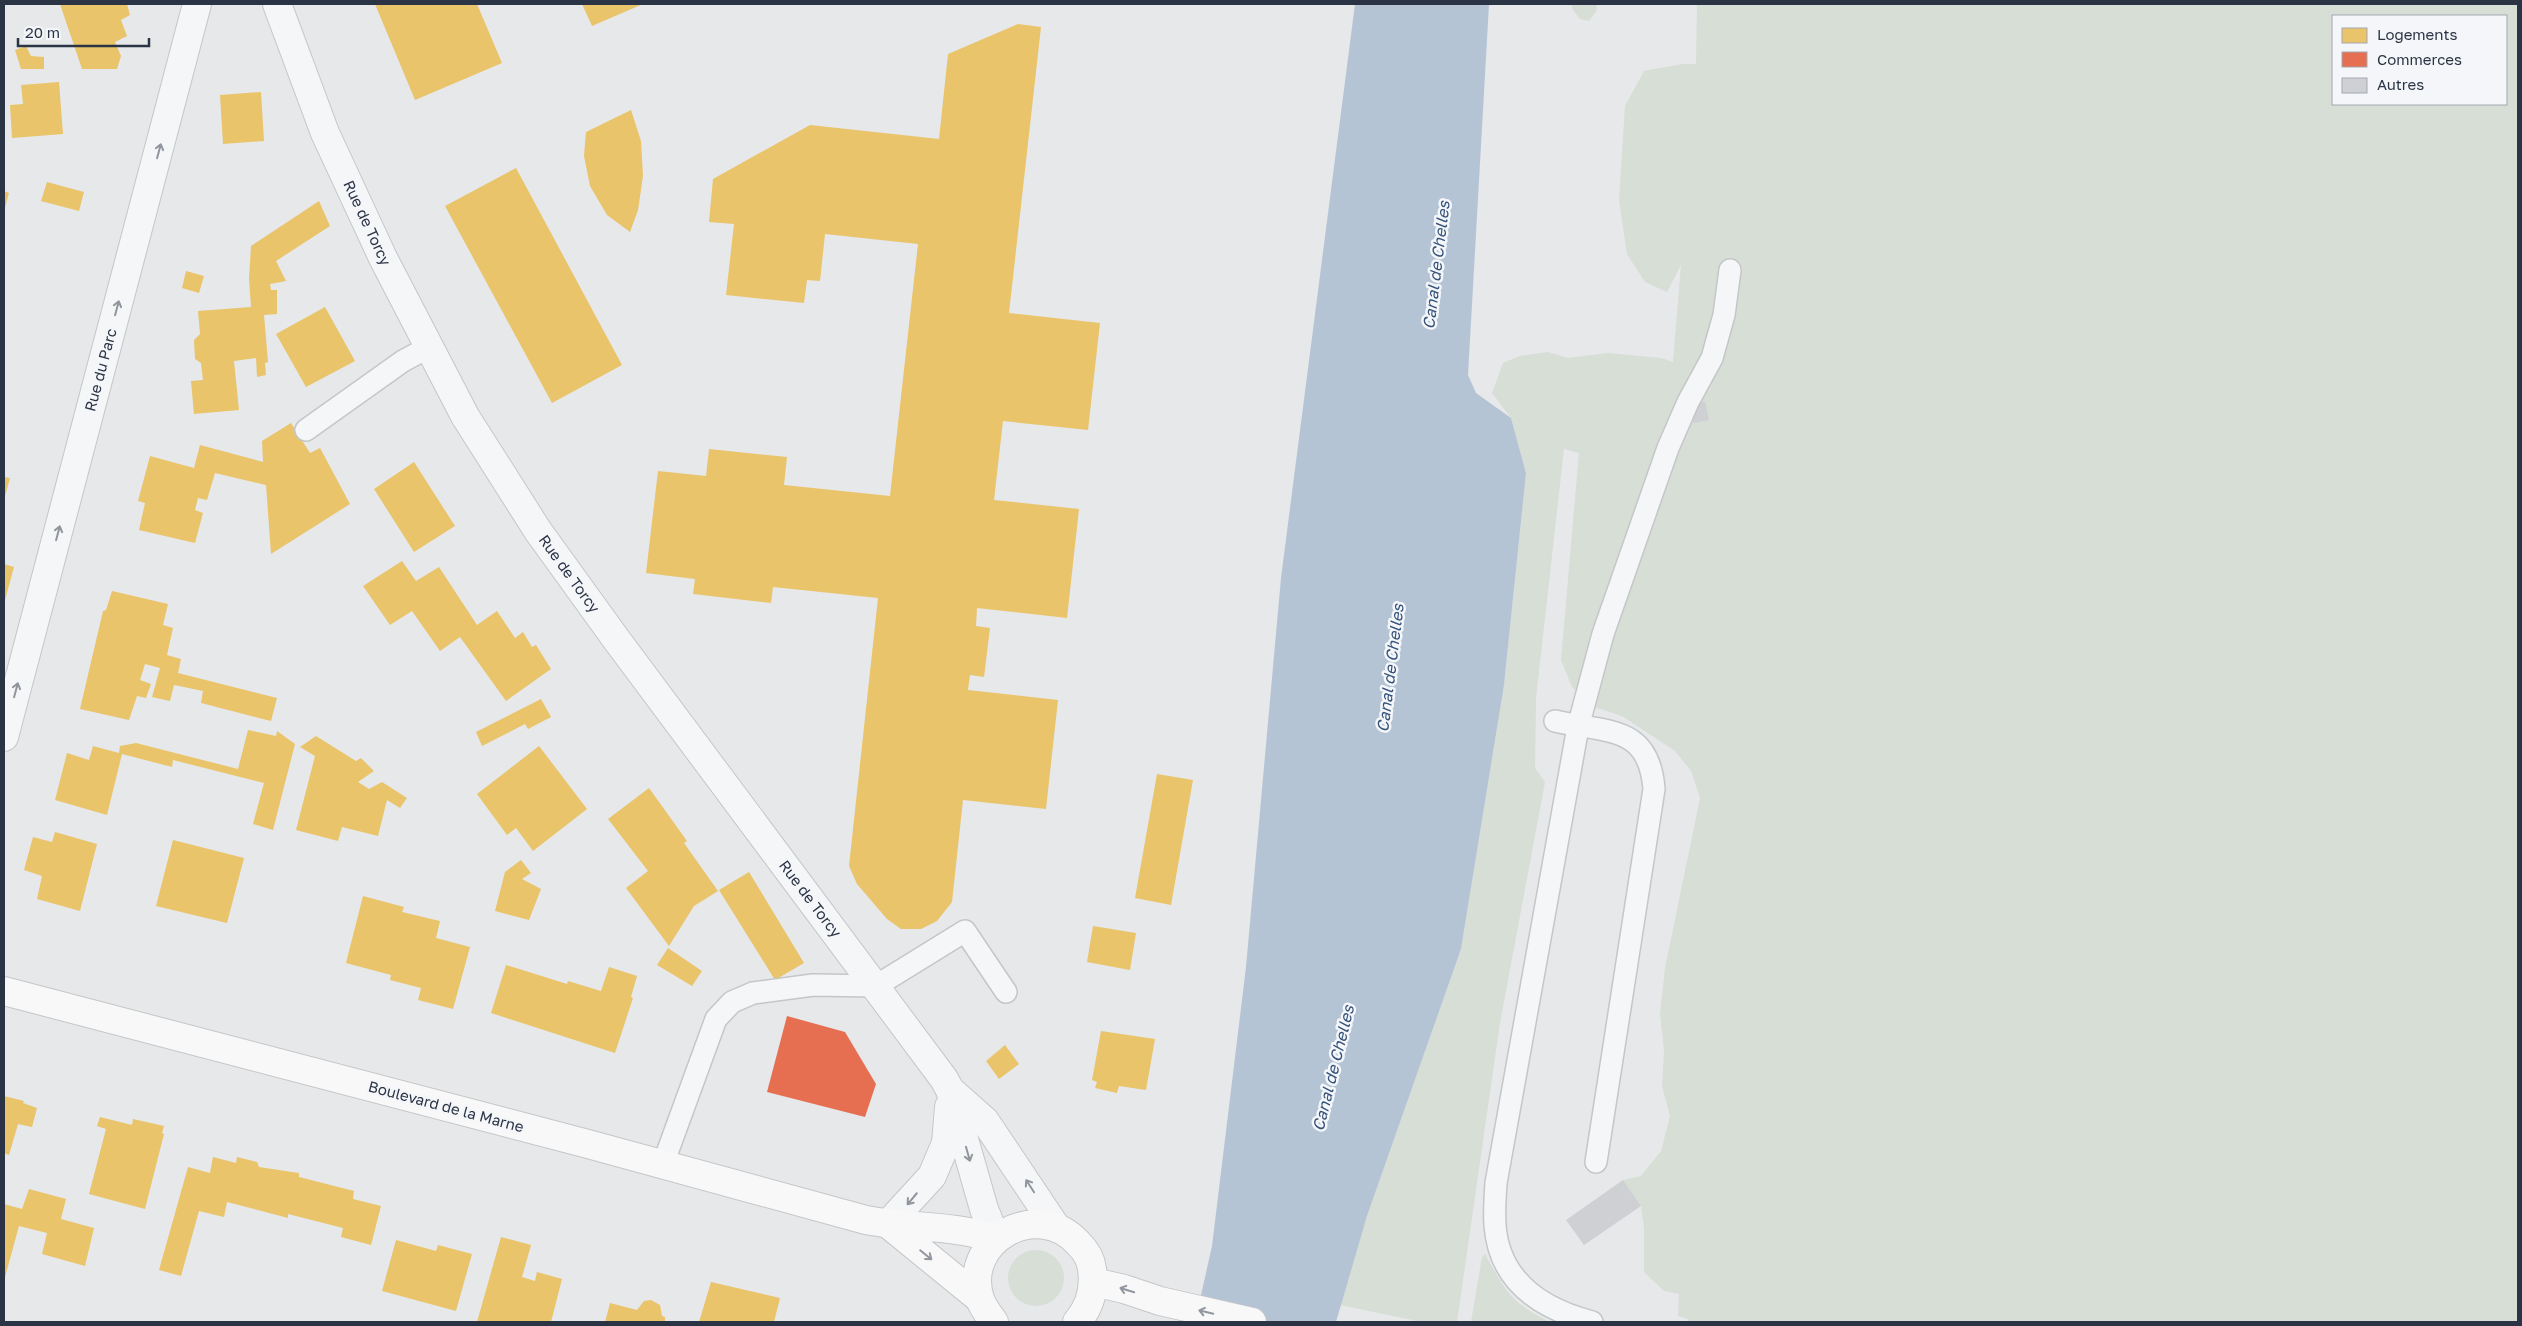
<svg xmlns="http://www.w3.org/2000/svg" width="2522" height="1326" font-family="'Golos Text',sans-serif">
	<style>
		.green { fill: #d6ded6; fill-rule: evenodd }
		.water { fill: #b4c4d5 }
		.homes { fill: #e9c46a }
		.shops { fill: #e76f51 }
		.building { fill: #ced0d3 }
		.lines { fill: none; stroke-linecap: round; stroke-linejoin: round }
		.service-casing { stroke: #c4c6c8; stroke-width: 24 }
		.minor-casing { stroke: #c4c6c8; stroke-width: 30 }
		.secondary-casing { stroke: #c4c6c8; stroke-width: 30 }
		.service { stroke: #f5f6f7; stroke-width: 21 }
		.minor { stroke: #f5f6f7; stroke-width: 28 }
		.secondary { stroke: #f8f8f8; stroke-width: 28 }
		.oneway { stroke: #90959e }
		.oneway2 { stroke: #92969e }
		.labels { text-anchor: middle; stroke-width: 5; stroke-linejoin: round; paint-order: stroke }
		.street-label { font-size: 15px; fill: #2b3445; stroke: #f4f6f9 }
		.water-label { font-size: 16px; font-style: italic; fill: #34527a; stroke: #f4f6f9 }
	</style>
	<rect width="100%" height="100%" fill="#e6e8ea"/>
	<path class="green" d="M 1571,4 L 1596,4 L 1597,10 L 1589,21 L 1580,19 L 1573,10 Z
		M 1697,4 L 2518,4 L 2518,1322 L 1689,1322 L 1688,1319 L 1678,1316 L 1679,1294 L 1664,1291 L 1644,1272 L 1644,1228 L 1641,1206 L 1623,1180 L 1641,1176 L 1661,1151 L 1670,1116 L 1662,1086 L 1664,1050 L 1660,1014 L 1665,968 L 1700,798 L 1691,771 L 1675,751 L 1622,716 L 1591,706 L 1572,687 L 1561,660 L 1579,453 L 1564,449 L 1536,698 L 1535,768 L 1545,782 L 1500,1023 L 1457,1322 L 1422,1322 L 1340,1305 L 1367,1216 L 1461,949 L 1504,685 L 1526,473 L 1511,418 L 1492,393 L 1503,363 L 1520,356 L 1548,352 L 1568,358 L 1608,353 L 1661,358 L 1673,362 L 1681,265 L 1667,292 L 1645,282 L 1627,254 L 1619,200 L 1625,106 L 1644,71 L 1682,64 L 1696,64 ZM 2333,16 L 2506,16 L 2506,104 L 2333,104 Z
		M1008 1278a28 28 0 1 1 56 0a28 28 0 1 1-56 0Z
		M 1485,1254 C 1506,1292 1510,1302 1550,1322 L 1471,1322 L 1482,1257 Z"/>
	<path class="water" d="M 1355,4 L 1489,4 L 1468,375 L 1476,393 L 1511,418 L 1526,473 L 1504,685 L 1461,949 L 1367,1216 L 1336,1322 L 1195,1322 L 1212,1246 L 1246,967 L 1281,578 Z"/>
	<path class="homes" d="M 60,4 L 127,4 L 130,15 L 121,20 L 127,36 L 115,42 L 121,56 L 117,69 L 82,69 Z
		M 375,4 L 477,4 L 502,63 L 415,100 Z
		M 582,4 L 643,4 L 592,26 Z
		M 1018,24 L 1041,27 L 1009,313 L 1100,323 L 1088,430 L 1003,421 L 994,500 L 1079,509 L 1067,618 L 977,608 L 976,626 L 990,628 L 984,677 L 970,675 L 968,690 L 1058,700 L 1046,809 L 963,800 L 952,902 L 937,921 L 921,929 L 901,929 L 887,919 L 857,884 L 849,866 L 878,598 L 773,587 L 771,603 L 693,594 L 695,579 L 646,573 L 658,471 L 706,476 L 709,449 L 787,457 L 784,485 L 890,496 L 918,244 L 825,234 L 820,281 L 807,280 L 804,303 L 726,295 L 734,224 L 709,222 L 713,179 L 810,125 L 939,139 L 948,54 Z
		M 26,46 L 31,56 L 44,57 L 44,69 L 21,69 L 15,50 Z
		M 59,82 L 63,134 L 12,138 L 10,105 L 23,104 L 21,85 Z
		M 261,92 L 264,141 L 223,144 L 220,95 Z
		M 631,110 L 641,141 L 643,176 L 638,210 L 630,232 L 607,215 L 590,186 L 584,156 L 586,132 Z
		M 516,168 L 622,365 L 552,403 L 445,206 Z
		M 47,182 L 84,192 L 79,211 L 41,201 Z
		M 4,191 L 9,193 L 4,211 Z
		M 319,201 L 330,226 L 276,261 L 286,281 L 270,284 L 271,290 L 277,290 L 277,314 L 264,315 L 268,362 L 265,363 L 266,375 L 257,377 L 256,358 L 234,361 L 239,410 L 194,414 L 191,381 L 203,380 L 201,363 L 195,359 L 194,340 L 200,334 L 198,311 L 251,307 L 249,279 L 251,246 Z
		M 186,271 L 204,276 L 199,293 L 182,288 Z
		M 325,307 L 355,361 L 306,387 L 276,334 Z
		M 291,423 L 310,453 L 320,448 L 350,504 L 271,554 L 266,485 L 215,473 L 207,500 L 198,498 L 195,510 L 203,513 L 195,543 L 139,530 L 145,503 L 138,501 L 150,456 L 194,468 L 200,445 L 263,462 L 262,441 Z
		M 414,462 L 455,526 L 414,552 L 374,489 Z
		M 4,477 L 10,478 L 4,500 Z
		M 402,561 L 416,581 L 439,567 L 477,625 L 497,611 L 515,638 L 523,632 L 532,647 L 536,645 L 551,669 L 506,701 L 460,637 L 440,651 L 412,611 L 390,625 L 363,586 Z
		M 4,564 L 14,567 L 4,604 Z
		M 112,591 L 168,604 L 163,625 L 173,628 L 167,655 L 181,659 L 178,673 L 277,698 L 271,721 L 201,703 L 203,691 L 174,685 L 170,701 L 152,697 L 160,668 L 145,664 L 140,680 L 151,684 L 146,698 L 137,696 L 129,720 L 80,709 L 103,611 L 106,610 Z
		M 541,699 L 551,717 L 528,729 L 525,724 L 482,746 L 476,732 Z
		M 248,730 L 276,736 L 277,731 L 295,744 L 273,830 L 253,824 L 264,783 L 173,760 L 172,767 L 122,754 L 107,815 L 55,800 L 67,753 L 89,760 L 93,746 L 119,753 L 120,746 L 136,743 L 238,769 Z
		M 316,736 L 356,761 L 361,758 L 374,771 L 358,782 L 369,789 L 382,782 L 407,798 L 400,808 L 387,800 L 378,836 L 342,827 L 338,841 L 296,830 L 315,756 L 300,747 Z
		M 539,746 L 587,809 L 533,851 L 516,828 L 507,835 L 477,794 Z
		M 1157,774 L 1193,780 L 1171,905 L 1135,898 Z
		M 649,788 L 687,841 L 684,843 L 718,891 L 694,906 L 669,946 L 626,888 L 648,871 L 608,819 Z
		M 55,832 L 97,844 L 80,911 L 37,899 L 42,876 L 24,870 L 33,837 L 52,842 Z
		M 173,840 L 244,858 L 227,923 L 156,906 Z
		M 521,860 L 531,873 L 522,879 L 541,889 L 529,920 L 495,911 L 505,872 Z
		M 749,872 L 804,963 L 775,980 L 719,890 Z
		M 363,896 L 404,907 L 402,912 L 440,921 L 436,938 L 470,947 L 453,1009 L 418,1000 L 421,988 L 390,980 L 391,975 L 346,963 Z
		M 1093,926 L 1136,933 L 1130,970 L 1087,962 Z
		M 668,948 L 702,971 L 692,986 L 657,965 Z
		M 506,965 L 567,984 L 568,981 L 601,991 L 609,967 L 637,976 L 631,997 L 633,998 L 615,1053 L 491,1013 Z
		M 1101,1031 L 1155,1039 L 1146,1090 L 1119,1086 L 1117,1093 L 1095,1088 L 1097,1082 L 1092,1080 Z
		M 1005,1045 L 1019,1064 L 999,1079 L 986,1061 Z
		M 4,1096 L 24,1101 L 23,1103 L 37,1108 L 32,1127 L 18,1124 L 9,1155 L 4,1153 Z
		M 100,1117 L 132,1125 L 133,1119 L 164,1126 L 162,1133 L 164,1134 L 145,1209 L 89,1194 L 106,1129 L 97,1126 Z
		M 213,1157 L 236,1163 L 237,1157 L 257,1162 L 259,1167 L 299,1173 L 299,1177 L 354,1191 L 353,1199 L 381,1206 L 371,1245 L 341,1237 L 343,1228 L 288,1214 L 288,1218 L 227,1202 L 224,1217 L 199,1211 L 181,1276 L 159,1270 L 188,1167 L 210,1173 Z
		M 29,1189 L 66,1199 L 61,1219 L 94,1228 L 85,1266 L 42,1254 L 47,1233 L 19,1226 L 4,1281 L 4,1204 L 22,1209 Z
		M 501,1237 L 531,1245 L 522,1277 L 535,1281 L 537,1272 L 562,1279 L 551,1322 L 477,1322 Z
		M 396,1240 L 436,1251 L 438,1245 L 472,1254 L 456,1311 L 382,1291 Z
		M 711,1282 L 780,1298 L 774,1322 L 699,1322 Z
		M 651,1300 L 660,1305 L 662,1316 L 665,1317 L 665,1322 L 605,1322 L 610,1303 L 637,1310 L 644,1301 Z"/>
	<path class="shops" d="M 787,1016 L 845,1032 L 876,1084 L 865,1117 L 767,1092 Z"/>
	<path class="building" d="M 1705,402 L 1709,420 L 1693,423 L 1691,404 Z
		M 1623,1180 L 1641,1206 L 1584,1245 L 1566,1220 Z"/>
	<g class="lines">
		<g class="service-casing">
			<path id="service" d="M 306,430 L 403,361 L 429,347
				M 1555,721 C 1606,733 1649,724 1654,789 L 1596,1162
				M 663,1164 L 716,1019 L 732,1002 L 753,993 L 813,985 L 876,986 L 965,931 L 1006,992
				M 1592,1322 C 1542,1309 1499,1282 1495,1225 C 1494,1211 1495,1197 1496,1183 L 1578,727 L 1603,634 L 1668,448 L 1688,402 L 1712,358 L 1724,315 L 1730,270"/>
		</g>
		<g class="minor-casing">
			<path id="minor" d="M 277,4 L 325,133 L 383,258 L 465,416 L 538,531 L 616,639 L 944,1079 L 950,1090 L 984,1209 L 996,1239
				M 4,737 L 197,4
				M 950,1090 L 985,1121 L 1056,1227
				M 888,1224 L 932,1176 L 946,1143 L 949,1107"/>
		</g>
		<g class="secondary-casing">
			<path id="secondary" d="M 4,991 L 588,1144 L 866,1220 C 912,1229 951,1224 996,1239
				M 888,1224 L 980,1299
				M 1094,1282 L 1124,1289 L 1160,1301 L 1252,1322
				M 994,1322 C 989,1315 983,1308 980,1299 C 961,1241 1037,1198 1078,1243 C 1085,1250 1091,1259 1092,1269 C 1095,1290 1090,1307 1077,1322"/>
		</g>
		<use href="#service" class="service"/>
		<use href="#minor" class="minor"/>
		<use href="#secondary" class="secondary"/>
	</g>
	<defs><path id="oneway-shaft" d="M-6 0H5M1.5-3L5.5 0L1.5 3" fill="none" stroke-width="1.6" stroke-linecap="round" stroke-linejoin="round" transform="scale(1.25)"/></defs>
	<g class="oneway">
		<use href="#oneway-shaft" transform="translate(159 151) rotate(-75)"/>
		<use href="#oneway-shaft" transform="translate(117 308) rotate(-75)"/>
		<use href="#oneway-shaft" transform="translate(58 533) rotate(-75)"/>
		<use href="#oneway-shaft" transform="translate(16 690) rotate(-75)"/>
		<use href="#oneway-shaft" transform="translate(968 1154) rotate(74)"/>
		<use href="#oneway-shaft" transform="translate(1030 1186) rotate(-123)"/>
		<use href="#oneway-shaft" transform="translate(912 1199) rotate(130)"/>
	</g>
	<g class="oneway2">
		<use href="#oneway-shaft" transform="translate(926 1255) rotate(39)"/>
		<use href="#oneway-shaft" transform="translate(1127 1290) rotate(-163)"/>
		<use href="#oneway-shaft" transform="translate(1206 1312) rotate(-167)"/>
	</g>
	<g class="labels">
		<g class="street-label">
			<text transform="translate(367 223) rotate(65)" y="5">Rue de Torcy</text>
			<text transform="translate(101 370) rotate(-75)" y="5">Rue du Parc</text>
			<text transform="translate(569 574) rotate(54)" y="5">Rue de Torcy</text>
			<text transform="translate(810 899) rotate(53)" y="5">Rue de Torcy</text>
			<text transform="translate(446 1107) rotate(15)" y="5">Boulevard de la Marne</text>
		</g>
		<g class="water-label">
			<text transform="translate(1436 265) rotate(-83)" y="6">Canal de Chelles</text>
			<text transform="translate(1390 668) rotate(-83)" y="6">Canal de Chelles</text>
			<text transform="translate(1333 1068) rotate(-76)" y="6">Canal de Chelles</text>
		</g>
	</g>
	<rect width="2522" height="1326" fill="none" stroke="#2b3445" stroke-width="10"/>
	<rect x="2332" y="15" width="175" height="90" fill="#f4f6f9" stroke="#a4a8b1"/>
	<rect x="2342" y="28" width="25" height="15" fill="#e9c46a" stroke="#a4a8b1"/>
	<text x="2377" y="40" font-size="15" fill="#2b3445">Logements</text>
	<rect x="2342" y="52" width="25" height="15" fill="#e76f51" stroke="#a4a8b1"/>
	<text x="2377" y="65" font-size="15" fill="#2b3445">Commerces</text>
	<rect x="2342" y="78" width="25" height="15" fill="#ced0d3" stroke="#a4a8b1"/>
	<text x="2377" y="90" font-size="15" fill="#2b3445">Autres</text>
	<path d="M18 38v8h131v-8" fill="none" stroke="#2b3445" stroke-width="2.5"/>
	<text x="25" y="38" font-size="15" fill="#2b3445" stroke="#f4f6f9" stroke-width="4" paint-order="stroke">20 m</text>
</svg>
